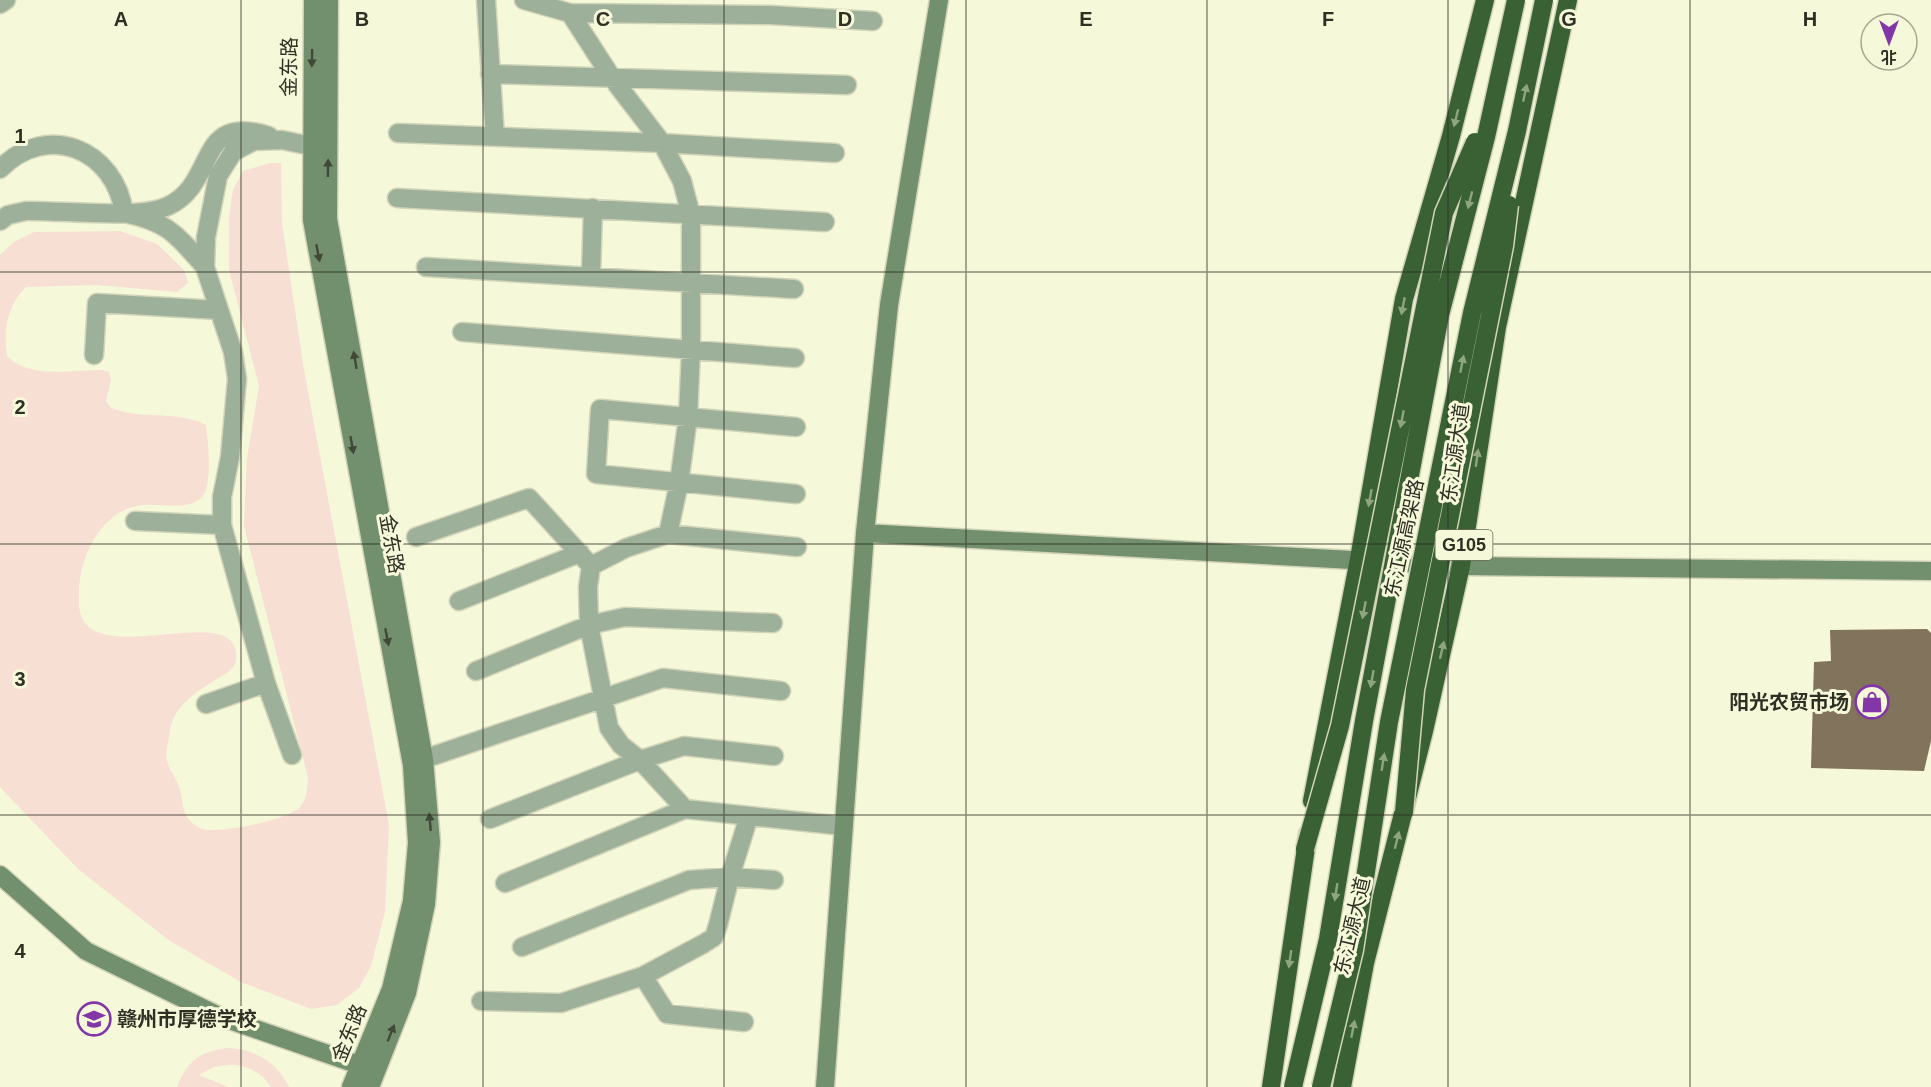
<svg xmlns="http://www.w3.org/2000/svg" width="1931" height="1087" font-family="Helvetica,'Noto Sans SC',sans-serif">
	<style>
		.green { fill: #f7dfd4 }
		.building { fill: #82735c }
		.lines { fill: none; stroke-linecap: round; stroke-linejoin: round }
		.street-casing { stroke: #d2d4b9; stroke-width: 21 }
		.secondary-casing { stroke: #d2d4b9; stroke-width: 21 }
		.highway-casing { stroke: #d2d4b9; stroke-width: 21 }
		.street { stroke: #9db09a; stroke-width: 18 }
		.secondary { stroke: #728f6e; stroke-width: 18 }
		.highway { stroke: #396133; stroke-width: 18 }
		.highway-bridge-casing { stroke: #d2d4b9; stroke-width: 21; stroke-linecap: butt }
		.highway-bridge { stroke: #396133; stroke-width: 18 }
		.oneway { fill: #404836 }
		.oneway2 { fill: #8ea57e }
		.grid { fill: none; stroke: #2f3024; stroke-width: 1.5; stroke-opacity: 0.55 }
		.labels { text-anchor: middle; stroke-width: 6; stroke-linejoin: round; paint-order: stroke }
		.shield { fill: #f6f8da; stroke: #6b6c5b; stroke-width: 1.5 }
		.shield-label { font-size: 18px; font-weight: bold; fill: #2f3024 }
		.street-label { font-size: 20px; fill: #2f3024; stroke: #f6f8da }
		.poi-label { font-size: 20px; font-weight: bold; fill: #2f3024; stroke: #f6f8da; text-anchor: end }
		.grid-label { font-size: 20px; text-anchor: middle; font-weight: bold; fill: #2f3024; stroke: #f6f8da; stroke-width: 6; stroke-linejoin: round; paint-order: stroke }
	</style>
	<rect width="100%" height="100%" fill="#f6f8da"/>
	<path class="green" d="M 270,163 L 281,163 L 282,223 L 304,370 L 389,825 L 385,912 L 371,966 L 359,988 L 337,1005 L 311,1009 L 241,982 L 170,941 L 78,869 L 0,787 L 0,255 L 14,242 L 34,232 L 120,231 L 157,244 L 184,270 L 188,283 L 177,292 L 97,285 L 26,287 C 7,305 3,331 7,356 C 30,379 71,370 102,370 L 109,372 L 111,380 L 106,401 L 110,407 C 140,421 173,409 206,425 C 208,441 213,485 202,497 C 187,513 156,501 136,506 C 100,514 80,557 79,591 C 79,599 78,609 82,618 C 105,666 241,599 236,659 C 235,669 227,673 219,678 C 203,687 179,703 173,720 C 170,725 170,732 169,737 C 167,746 165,756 168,764 C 171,773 177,780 180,789 C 182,796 182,804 184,811 C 187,819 195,827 203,829 C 220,834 286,820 299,808 C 307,800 307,789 308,778 L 244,526 L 247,458 L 259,386 L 229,270 L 229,217 L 233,190 L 243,171 Z
		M 227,1048 C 254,1049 277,1061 289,1087 L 271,1087 C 255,1062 223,1058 199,1075 L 228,1087 L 177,1087 C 188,1061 198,1052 227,1048 Z"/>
	<path class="building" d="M 1927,629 L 1931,633 L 1931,741 L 1924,771 L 1811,768 L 1814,662 L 1831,661 L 1830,630 Z"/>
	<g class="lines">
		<g class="street-casing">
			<path id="street" d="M 486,0 L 495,137
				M 524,0 L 570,13 L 612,78 L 662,143 L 682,181 L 691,215 L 691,349 L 688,417 L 679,483 L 668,534
				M 0,4 L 6,0
				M 570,13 L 770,15 L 873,21
				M 490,74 L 847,85
				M 398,133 L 662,143 L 835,153
				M 0,169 C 47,121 115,149 124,213 C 168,222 176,234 205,267
				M 397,198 L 825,222
				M 0,221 L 8,215 L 26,211 C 62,210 139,220 168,206 C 218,183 195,112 269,136
				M 426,267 L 794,289
				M 591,275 L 593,208
				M 462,332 L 795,358
				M 94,355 L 97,303 L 218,310
				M 796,494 L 596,474 L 600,409 L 796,427
				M 135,521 L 222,525
				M 416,537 L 529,498 L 591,566
				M 459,601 L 580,553
				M 476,671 L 589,625 L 625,617 L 773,623
				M 206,704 L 266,683
				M 292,755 L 266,683 L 222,525 L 222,497 L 230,457 L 237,379 L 233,352 L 205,267 L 206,237 L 218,176 L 233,152 L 254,141 L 282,140 L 311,146
				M 424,759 L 663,678 L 781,691
				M 685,809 L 640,760 L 621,745 L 609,728 L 589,625 L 588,587 L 591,566 L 626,548 L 668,534 L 797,547
				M 490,819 L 640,760 L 684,746 L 774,756
				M 505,883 L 685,809 L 843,826
				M 522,947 L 689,880 L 730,877 L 774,880
				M 643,976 L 667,1014 L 744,1022
				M 481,1001 L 561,1003 L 643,976 L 703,944 L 714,937 L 718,925 L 730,877 L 749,816"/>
		</g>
		<g class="secondary-casing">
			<path id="secondary" d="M 313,0 L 312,220 L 412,765 L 417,843 L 412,901 L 391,989 L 351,1087
				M 329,0 L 328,219 L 424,759 L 431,842 L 426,904 L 407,993 L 370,1087
				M 865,533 L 1461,566 L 1931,571
				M 0,875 L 86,951 L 221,1017 L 368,1068
				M 825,1087 L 865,533 L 889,305 L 939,0"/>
		</g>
		<g class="highway-casing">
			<path id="highway" d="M 1312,801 L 1359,559 L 1404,299 L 1451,136 L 1485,0
				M 1271,1087 L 1308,834
				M 1342,1087 L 1365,963 L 1424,731 L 1461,566 L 1497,327 L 1568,0"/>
		</g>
		<use href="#street" class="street"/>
		<use href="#secondary" class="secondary"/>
		<use href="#highway" class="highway"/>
		<g class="highway-bridge-casing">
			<path id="highway-bridge" d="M 1404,812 L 1415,690 L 1504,246 L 1509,205
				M 1305,849 L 1340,726 L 1444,213 L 1475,142
				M 1293,1087 L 1328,939 L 1364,721 L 1440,315 L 1486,137 L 1516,0
				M 1321,1087 L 1354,950 L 1389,722 L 1472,313 L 1517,131 L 1544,0"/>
		</g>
		<use href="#highway-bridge" class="highway-bridge"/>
	</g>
	<defs><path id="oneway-solid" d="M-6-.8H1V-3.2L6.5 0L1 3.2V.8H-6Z" transform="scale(1.5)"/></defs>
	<g class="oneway">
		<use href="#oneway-solid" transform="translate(312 58) rotate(91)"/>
		<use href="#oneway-solid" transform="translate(328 168) rotate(-89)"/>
		<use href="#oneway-solid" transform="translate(318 253) rotate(79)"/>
		<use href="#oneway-solid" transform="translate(355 360) rotate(-100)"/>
		<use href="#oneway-solid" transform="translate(352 445) rotate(80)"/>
		<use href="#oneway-solid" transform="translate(387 637) rotate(79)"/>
		<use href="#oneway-solid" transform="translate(430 822) rotate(-95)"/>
		<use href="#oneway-solid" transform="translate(391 1033) rotate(-68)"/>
	</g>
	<g class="oneway2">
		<use href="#oneway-solid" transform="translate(1525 93) rotate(-78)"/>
		<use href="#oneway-solid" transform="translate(1456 118) rotate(104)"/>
		<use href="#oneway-solid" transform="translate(1470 200) rotate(104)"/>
		<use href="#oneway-solid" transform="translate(1403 306) rotate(101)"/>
		<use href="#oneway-solid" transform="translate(1462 364) rotate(-79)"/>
		<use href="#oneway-solid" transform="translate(1402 419) rotate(101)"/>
		<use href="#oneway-solid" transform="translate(1477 458) rotate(-82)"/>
		<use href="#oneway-solid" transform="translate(1370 498) rotate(100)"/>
		<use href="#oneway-solid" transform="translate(1364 610) rotate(101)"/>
		<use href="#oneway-solid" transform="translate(1442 650) rotate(-77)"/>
		<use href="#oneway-solid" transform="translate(1372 679) rotate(100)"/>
		<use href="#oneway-solid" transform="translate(1383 762) rotate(-81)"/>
		<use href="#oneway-solid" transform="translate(1397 840) rotate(-76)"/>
		<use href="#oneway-solid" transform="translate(1336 892) rotate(99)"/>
		<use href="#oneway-solid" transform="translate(1290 959) rotate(98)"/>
		<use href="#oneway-solid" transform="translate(1353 1029) rotate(-79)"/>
	</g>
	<path class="grid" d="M 241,0 L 241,1087M 483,0 L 483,1087M 724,0 L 724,1087M 966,0 L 966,1087M 1207,0 L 1207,1087M 1448,0 L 1448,1087M 1690,0 L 1690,1087M 0,272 L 1931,272M 0,544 L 1931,544M 0,815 L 1931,815"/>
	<defs>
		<g id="shop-ring" transform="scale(1.725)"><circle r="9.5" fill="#f6f8da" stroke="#8236a7" stroke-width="1.5"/><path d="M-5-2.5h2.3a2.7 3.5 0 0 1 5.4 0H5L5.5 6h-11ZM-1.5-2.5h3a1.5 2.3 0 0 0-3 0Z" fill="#8236a7"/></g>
		<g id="school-ring" transform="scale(1.725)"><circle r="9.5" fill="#f6f8da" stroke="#8236a7" stroke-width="1.5"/><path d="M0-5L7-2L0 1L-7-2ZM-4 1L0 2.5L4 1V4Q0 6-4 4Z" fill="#8236a7"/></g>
	</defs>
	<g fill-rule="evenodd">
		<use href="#shop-ring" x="1872" y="702"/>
		<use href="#school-ring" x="94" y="1019"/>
	</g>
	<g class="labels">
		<rect class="shield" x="1435.5" y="530" width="57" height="30" rx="4.5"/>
		<g class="shield-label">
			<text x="1464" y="551">G105</text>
		</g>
		<g class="street-label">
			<text transform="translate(289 67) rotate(-89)" y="7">金东路</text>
			<text transform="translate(1455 453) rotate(-82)" y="7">东江源大道</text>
			<text transform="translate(1404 538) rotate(-78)" y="7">东江源高架路</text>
			<text transform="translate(392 544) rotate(80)" y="7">金东路</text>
			<text transform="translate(1352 926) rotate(-77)" y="7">东江源大道</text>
			<text transform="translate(349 1033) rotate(-68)" y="7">金东路</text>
		</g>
		<g class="poi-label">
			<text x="1849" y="709">阳光农贸市场</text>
			<text x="117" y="1026" text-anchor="start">赣州市厚德学校</text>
		</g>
	</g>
	<g class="grid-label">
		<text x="121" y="26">A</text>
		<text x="362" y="26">B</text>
		<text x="603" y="26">C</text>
		<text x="845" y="26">D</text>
		<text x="1086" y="26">E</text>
		<text x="1328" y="26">F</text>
		<text x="1569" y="26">G</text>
		<text x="1810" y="26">H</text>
		<text x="20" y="143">1</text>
		<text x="20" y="414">2</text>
		<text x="20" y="686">3</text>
		<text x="20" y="958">4</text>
	</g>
	<g transform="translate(1889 42) rotate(180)"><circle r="28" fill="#f6f8da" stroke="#a6a891" stroke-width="1.5"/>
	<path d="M0-4.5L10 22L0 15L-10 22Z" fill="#8236a7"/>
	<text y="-9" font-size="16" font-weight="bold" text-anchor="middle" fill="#2f3024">北</text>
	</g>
</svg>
